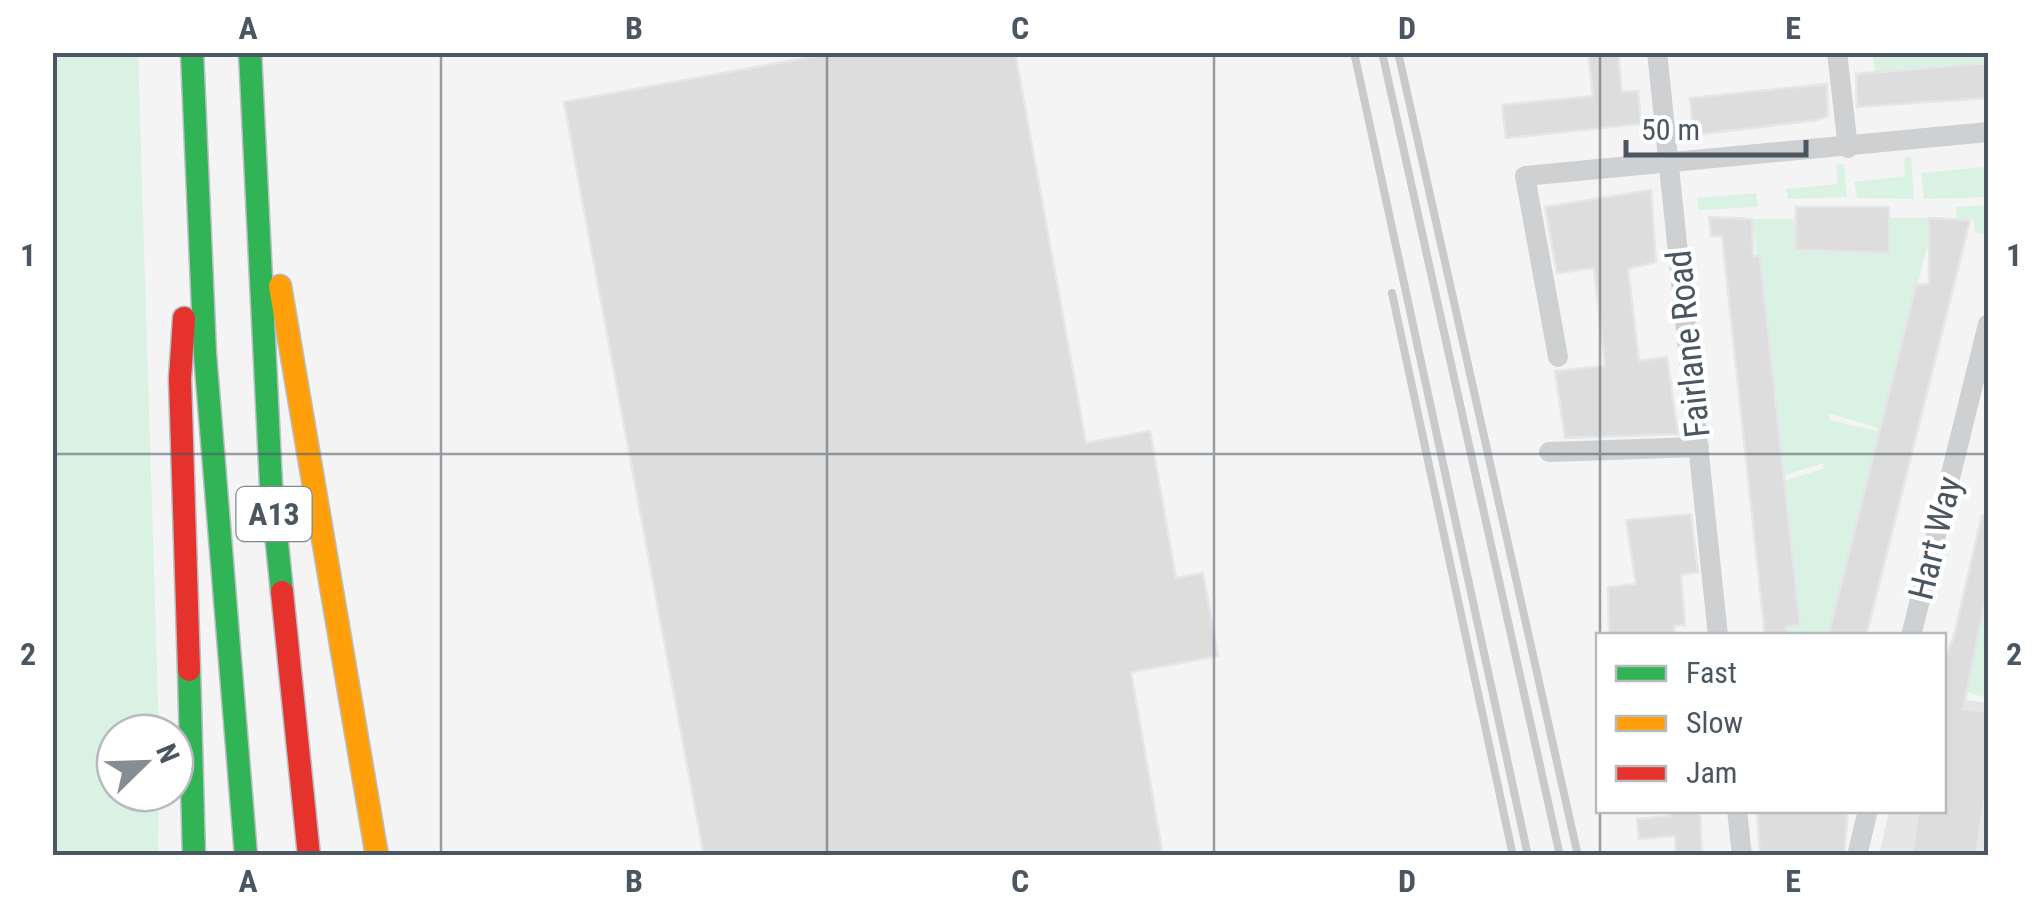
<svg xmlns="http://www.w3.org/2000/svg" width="2041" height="908" font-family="'Roboto Condensed',sans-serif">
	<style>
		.education { fill: #e6e5e6 }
		.green { fill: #d9f2e3 }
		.building { fill: #ddddde; stroke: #e5e6e7; stroke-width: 2.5 }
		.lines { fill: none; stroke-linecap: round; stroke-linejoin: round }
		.fast-casing { stroke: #b9bec3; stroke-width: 25 }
		.slow-casing { stroke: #b9bec3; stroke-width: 25 }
		.jam-casing { stroke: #b9bec3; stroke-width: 25 }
		.street { stroke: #ced0d2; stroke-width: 20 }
		.fast { stroke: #30b455; stroke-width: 22 }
		.slow { stroke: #ff9f0a; stroke-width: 22 }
		.jam { stroke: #e5322d; stroke-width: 22 }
		.rail { stroke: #c9cacc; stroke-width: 8 }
		.grid { fill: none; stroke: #4a5661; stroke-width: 2.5; stroke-opacity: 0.55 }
		.labels { text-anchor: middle; stroke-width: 9; stroke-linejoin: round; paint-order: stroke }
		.shield { fill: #fff; stroke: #808990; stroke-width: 2.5 }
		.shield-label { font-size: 32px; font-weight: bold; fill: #4a5661 }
		.street-label { font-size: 35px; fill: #4a5661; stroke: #fff }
		.neatline { fill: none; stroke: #4a5661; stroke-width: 4 }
		.grid-label { font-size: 32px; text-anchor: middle; font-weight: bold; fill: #4a5661 }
	</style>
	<rect width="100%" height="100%" fill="#f4f4f4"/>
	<path class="education" d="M 1944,697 L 1988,703 L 1988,855 L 1879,856 L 1889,811 L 1944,810 Z"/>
	<path class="green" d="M 52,53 L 138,53 L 159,733 L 115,733 L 115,793 L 159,793 L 158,855 L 53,855 Z
		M 1873,53 L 1988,53 L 1988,63 L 1875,73 Z
		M 1984,150 L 1988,151 L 1988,197 L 1924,199 L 1921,173 L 1985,167 Z
		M 1911,157 L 1914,199 L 1857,198 L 1854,182 L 1905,176 L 1904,158 Z
		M 1844,164 L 1847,197 L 1788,199 L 1786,189 L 1838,184 L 1836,165 Z
		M 1756,193 L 1758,207 L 1699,210 L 1697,198 Z
		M 1988,205 L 1988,236 L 1975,232 L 1974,220 L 1957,219 L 1956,207 Z
		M 1890,218 L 1929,218 L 1930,236 L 1880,429 L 1829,413 L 1829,420 L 1882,432 L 1829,631 L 1843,635 L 1787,635 L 1786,627 L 1800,625 L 1783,481 L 1823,469 L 1824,463 L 1784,475 L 1752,219 L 1796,219 L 1796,250 L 1888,253 Z
		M 1983,596 L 1988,597 L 1988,698 L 1966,692 Z"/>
	<path class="building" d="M 839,52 L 1015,52 L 1086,443 L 1150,431 L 1176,578 L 1203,573 L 1218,656 L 1131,672 L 1163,856 L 704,856 L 564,102 Z
		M 1588,52 L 1618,52 L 1622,92 L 1638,91 L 1641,124 L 1506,138 L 1502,105 L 1593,96 Z
		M 1988,63 L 1988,98 L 1857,107 L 1856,74 Z
		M 1827,84 L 1828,116 L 1818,120 L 1695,135 L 1693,130 L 1690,98 Z
		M 1651,190 L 1656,262 L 1628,269 L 1639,361 L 1667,357 L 1678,434 L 1565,438 L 1555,371 L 1605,366 L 1594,268 L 1557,273 L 1545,207 Z
		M 1796,207 L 1889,207 L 1889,253 L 1795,250 Z
		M 1709,217 L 1752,219 L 1753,256 L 1760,256 L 1800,625 L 1786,627 L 1787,636 L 1765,636 L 1722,236 L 1711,236 Z
		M 1929,218 L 1970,220 L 1866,636 L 1844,636 L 1829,632 L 1916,285 L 1929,284 Z
		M 1691,514 L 1698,572 L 1681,575 L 1685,625 L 1674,626 L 1675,636 L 1609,635 L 1608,587 L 1636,584 L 1626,520 Z
		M 1982,515 L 1988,515 L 1988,589 L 1963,709 L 1988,712 L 1988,777 L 1976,856 L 1912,856 L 1918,810 L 1944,810 L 1944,661 L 1954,636 Z
		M 1669,810 L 1700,810 L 1702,856 L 1676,856 L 1675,836 L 1639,839 L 1637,819 L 1670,816 Z
		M 1757,810 L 1848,810 L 1844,856 L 1760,856 Z"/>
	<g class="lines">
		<g class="fast-casing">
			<path id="fast" d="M 192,52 L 205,354 L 246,856
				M 250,52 L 271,485 L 282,592
				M 189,670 L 194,856"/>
		</g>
		<g class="slow-casing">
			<path id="slow" d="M 280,286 L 377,856"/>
		</g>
		<g class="jam-casing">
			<path id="jam" d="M 184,318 L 180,379 L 189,670
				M 282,592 L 309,856"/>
		</g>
		<path class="street" d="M 1657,52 L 1718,636
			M 1837,52 L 1848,148
			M 1558,357 L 1525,176 L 1988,132
			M 1549,452 L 1699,447
			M 1911,636 L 1988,324
			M 1737,810 L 1742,856
			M 1857,856 L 1868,810"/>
		<use href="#fast" class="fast"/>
		<use href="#slow" class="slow"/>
		<use href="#jam" class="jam"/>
		<path class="rail" d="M 1354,52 L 1528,856
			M 1382,52 L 1560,856
			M 1398,52 L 1578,856
			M 1392,293 L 1513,856"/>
	</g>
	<path class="grid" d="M 441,52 L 441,856M 827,52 L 827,856M 1214,52 L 1214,856M 1600,52 L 1600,636M 52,454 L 1988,454M 1600,810 L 1600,856"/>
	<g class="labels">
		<rect class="shield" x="236.5" y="487" width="75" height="54" rx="8"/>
		<g class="shield-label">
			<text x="274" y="525">A13</text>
		</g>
		<g class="street-label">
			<text transform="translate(1688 344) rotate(-96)" y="12">Fairlane Road</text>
			<text transform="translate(1935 538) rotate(-76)" y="12">Hart Way</text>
		</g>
	</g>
	<rect width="2041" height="908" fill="none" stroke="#ffffff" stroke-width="110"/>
	<rect x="1596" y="633" width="350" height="180" fill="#ffffff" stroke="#b7bbc0" stroke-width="2.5"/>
	<rect x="1616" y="666" width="50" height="15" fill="#30b455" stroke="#b7bbc0" stroke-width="2.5"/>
	<text x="1686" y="683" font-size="30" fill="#4a5661">Fast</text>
	<rect x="1616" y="716" width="50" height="15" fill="#ff9f0a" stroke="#b7bbc0" stroke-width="2.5"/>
	<text x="1686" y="733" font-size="30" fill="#4a5661">Slow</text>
	<rect x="1616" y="766" width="50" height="15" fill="#e5322d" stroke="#b7bbc0" stroke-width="2.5"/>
	<text x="1686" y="783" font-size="30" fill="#4a5661">Jam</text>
	<g transform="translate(145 763) rotate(67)"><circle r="48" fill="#ffffff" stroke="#b7bbc0" stroke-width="2.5"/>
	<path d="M0-8L18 38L0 25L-18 38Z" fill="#868d94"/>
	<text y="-15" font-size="28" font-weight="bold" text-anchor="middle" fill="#4a5661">N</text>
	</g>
	<path d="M1626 140v15h180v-15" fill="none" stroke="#4a5661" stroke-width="5"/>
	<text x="1641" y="140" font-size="30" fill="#4a5661" stroke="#ffffff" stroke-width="8" paint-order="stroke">50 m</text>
	<rect x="55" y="55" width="1931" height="798" class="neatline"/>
	<g class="grid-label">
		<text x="248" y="39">A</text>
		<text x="634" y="39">B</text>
		<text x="1020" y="39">C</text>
		<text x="1407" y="39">D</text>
		<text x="1793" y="39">E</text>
		<text x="28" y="266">1</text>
		<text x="2014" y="266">1</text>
		<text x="28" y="665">2</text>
		<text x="2014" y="665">2</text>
		<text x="248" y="892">A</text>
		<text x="634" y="892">B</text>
		<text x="1020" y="892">C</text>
		<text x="1407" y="892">D</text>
		<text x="1793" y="892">E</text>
	</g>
</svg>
